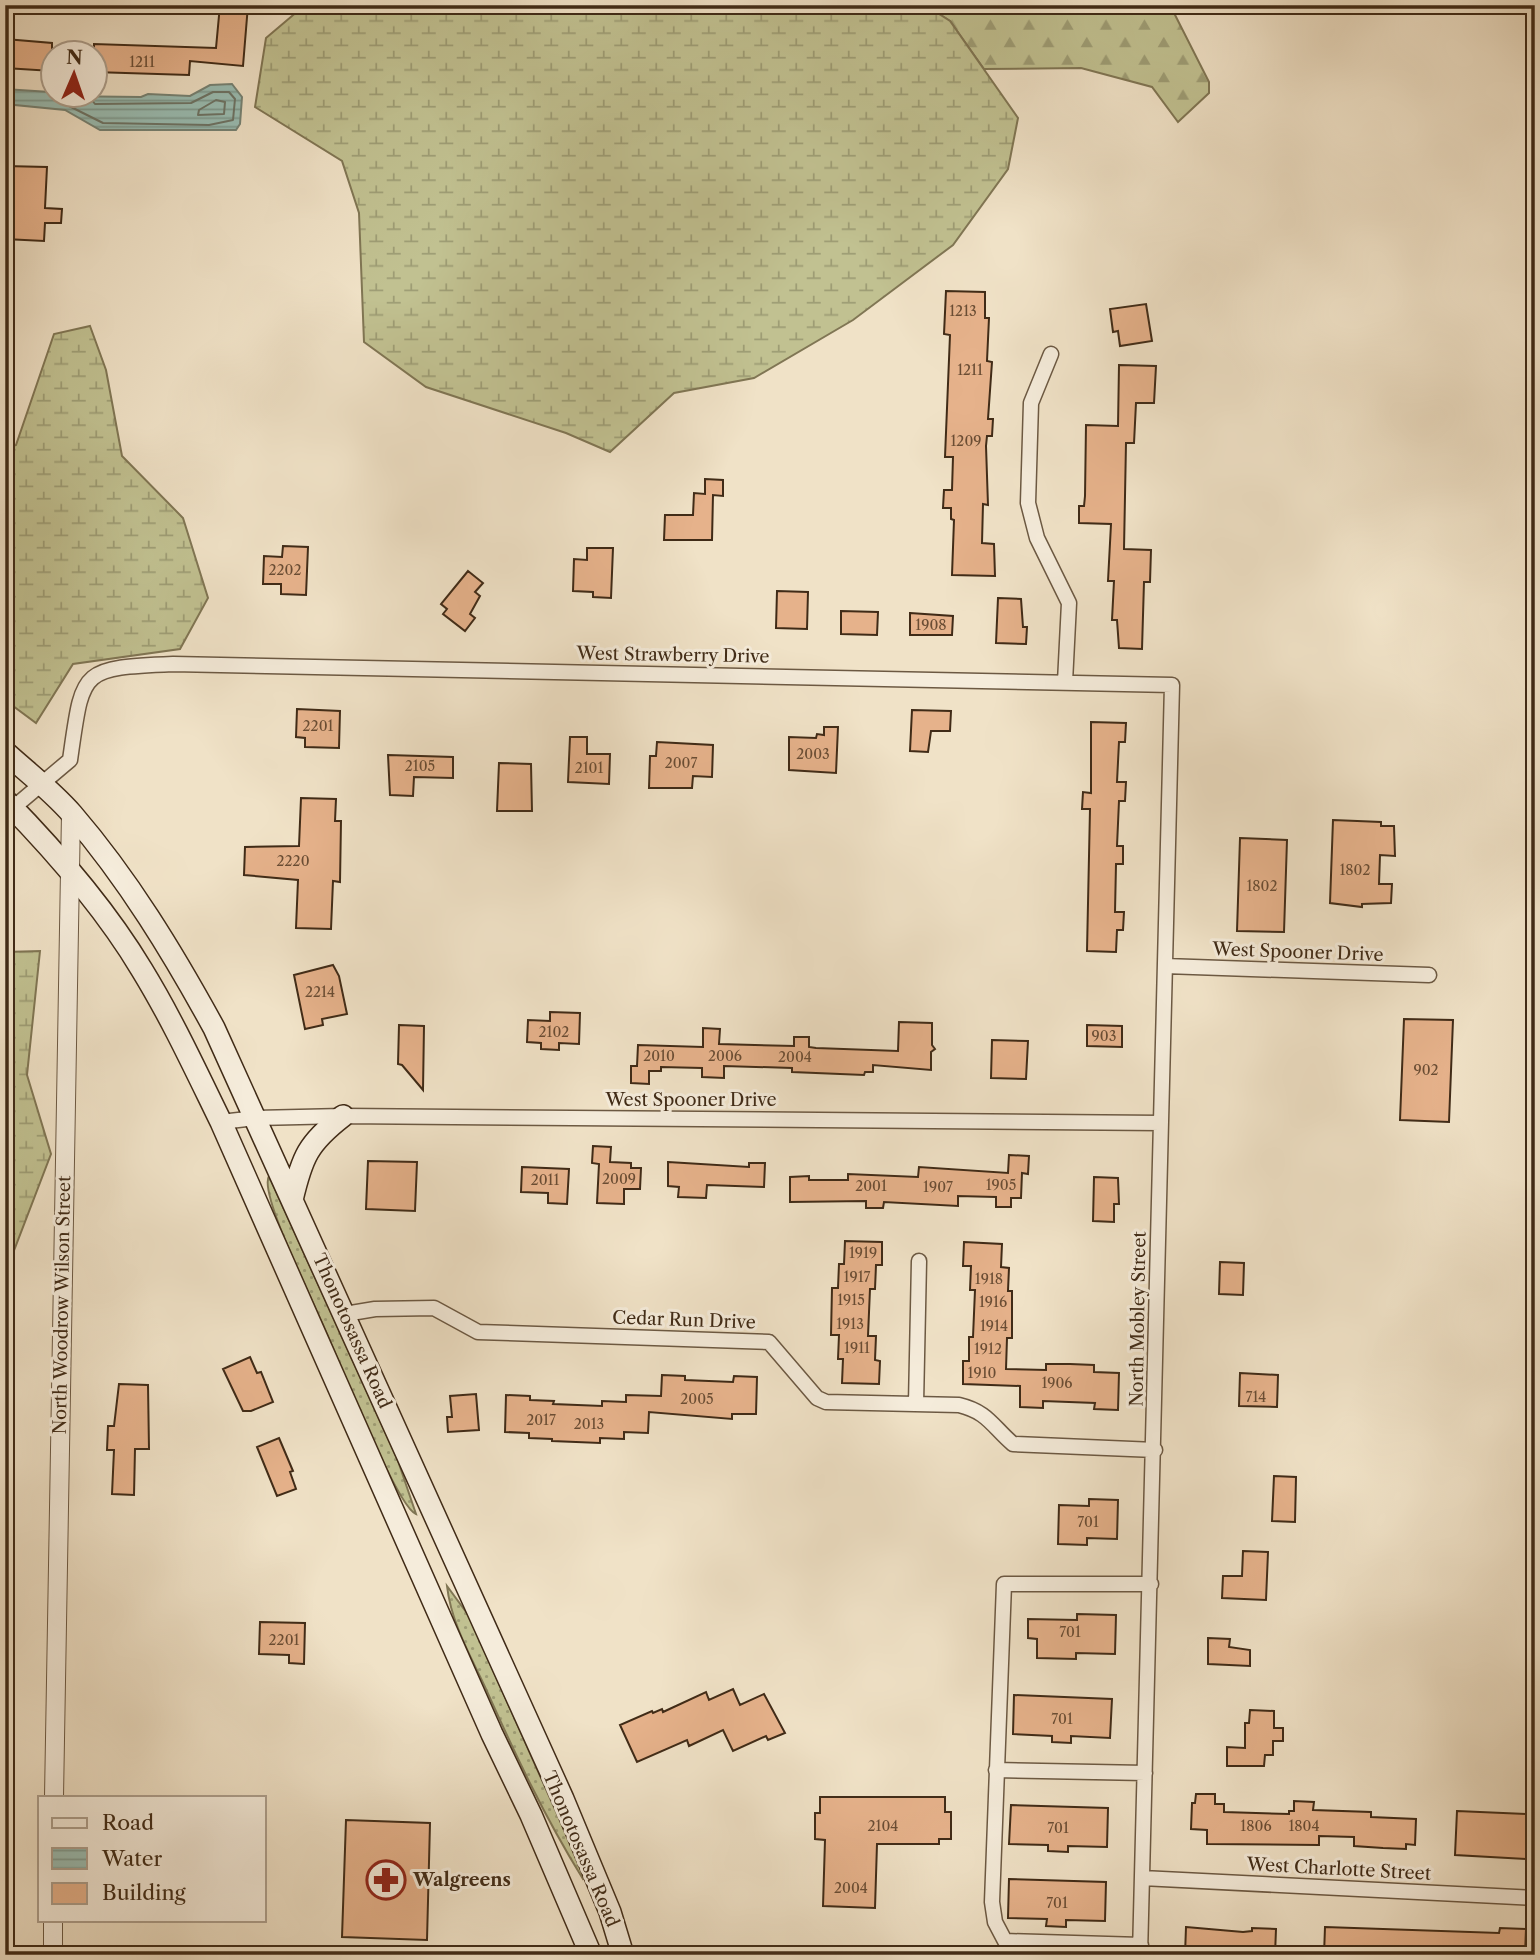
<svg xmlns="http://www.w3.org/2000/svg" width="1540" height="1960" font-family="'Libre Caslon Text',serif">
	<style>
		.grass { fill: url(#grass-dots); stroke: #807654; stroke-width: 2 }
		.forest { fill: url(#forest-firs); stroke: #807654; stroke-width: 2 }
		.wetland { fill: url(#wetland-marsh); stroke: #807654; stroke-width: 2 }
		.water { fill: url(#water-rules); stroke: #768375; stroke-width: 2 }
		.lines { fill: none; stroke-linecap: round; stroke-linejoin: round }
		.shore { stroke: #6d7466; stroke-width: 2 }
		.building { fill: #e6b28b; stroke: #402b17; stroke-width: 2 }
		.minor-casing { stroke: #6c5943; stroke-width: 17 }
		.tertiary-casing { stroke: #6c5943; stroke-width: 20 }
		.secondary-casing { stroke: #402b17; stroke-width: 24 }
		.minor { stroke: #f5ecdb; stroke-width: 14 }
		.tertiary { stroke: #f5ecdb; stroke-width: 18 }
		.secondary { stroke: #f5ecdb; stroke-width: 21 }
		.labels { text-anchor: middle; stroke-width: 6; stroke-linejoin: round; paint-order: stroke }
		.number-label { font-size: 14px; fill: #6a4d34 }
		.street-label { font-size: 18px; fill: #402b17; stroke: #f5ecdb }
		.poi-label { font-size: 18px; font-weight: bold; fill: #402b17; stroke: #f5ecdb; text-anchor: start }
	</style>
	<defs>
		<pattern id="grass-dots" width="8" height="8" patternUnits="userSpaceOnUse" patternTransform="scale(1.75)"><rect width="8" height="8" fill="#c1c191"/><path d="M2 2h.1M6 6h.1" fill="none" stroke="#9e9d75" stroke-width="1.8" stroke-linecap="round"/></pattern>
		<pattern id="forest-firs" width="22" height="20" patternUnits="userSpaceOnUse" patternTransform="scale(1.75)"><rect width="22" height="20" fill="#c1c191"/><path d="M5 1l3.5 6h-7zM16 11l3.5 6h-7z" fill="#9e9d75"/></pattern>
		<pattern id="wetland-marsh" width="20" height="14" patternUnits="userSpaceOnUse" patternTransform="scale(1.75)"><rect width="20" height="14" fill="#c1c191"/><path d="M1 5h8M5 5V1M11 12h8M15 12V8" fill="none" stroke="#9e9d75"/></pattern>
		<pattern id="water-rules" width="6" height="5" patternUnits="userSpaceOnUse" patternTransform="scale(1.75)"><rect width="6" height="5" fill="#9abeb4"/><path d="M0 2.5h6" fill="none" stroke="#7f9b91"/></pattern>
	</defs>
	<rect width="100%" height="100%" fill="#f0e2c7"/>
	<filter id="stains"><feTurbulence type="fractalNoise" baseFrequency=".00286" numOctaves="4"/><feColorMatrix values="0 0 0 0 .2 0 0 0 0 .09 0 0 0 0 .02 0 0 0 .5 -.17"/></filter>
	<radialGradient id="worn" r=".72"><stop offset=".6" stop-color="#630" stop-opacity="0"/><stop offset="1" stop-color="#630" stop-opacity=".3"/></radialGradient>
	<path class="grass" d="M 269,1176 L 397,1458 L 416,1514 C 397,1507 339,1361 327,1334 C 317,1309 258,1193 269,1176 Z
		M 447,1586 L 469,1616 L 585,1877 L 583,1879 C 544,1816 515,1754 485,1687 C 470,1655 451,1622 447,1586 Z"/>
	<path class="forest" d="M 925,5 L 1170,5 L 1209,82 L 1209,93 L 1178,122 L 1152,87 L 1081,68 L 984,69 L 950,21 Z"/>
	<path class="wetland" d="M 305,5 L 925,5 L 950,21 L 1018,118 L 1008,169 L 953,245 L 853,320 L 754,378 L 674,393 L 610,452 L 566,433 L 426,387 L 364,342 L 359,213 L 342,161 L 255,107 L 266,38 Z
		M 90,326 L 106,370 L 122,456 L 183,518 L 208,598 L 180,649 L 73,664 L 36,723 L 5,700 L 5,449 L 16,445 L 54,334 Z
		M 40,951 L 27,1075 L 51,1154 L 5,1274 L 5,952 Z"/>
	<path class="water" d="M 232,84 L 242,97 L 240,124 L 236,130 L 100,130 L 65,110 L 5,104 L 5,89 L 50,92 L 55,96 L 141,97 L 148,94 L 190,96 L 210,85 Z"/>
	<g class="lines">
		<path class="shore" d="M 59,94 L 59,101 L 103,123 L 209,125 L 233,120 L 235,99 L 229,92 L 213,92 L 191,103 L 95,104 L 87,94
			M 216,100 L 225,102 L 224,114 L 198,115 L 199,110 Z"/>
	</g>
	<path class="building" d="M 220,5 L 248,5 L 243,66 L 190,61 L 189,75 L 94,72 L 94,44 L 216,48 Z
		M 5,39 L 52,43 L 52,71 L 5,68 Z
		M 5,166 L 47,167 L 45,208 L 62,209 L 61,223 L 45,223 L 44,241 L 5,239 Z
		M 946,291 L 985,292 L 985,318 L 989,318 L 987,361 L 992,362 L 988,419 L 993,419 L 992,436 L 987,436 L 986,446 L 988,505 L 983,504 L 982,543 L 994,544 L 995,576 L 952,575 L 954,520 L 951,519 L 951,508 L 943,508 L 944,490 L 952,490 L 953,457 L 945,457 L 950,335 L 944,334 Z
		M 1146,304 L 1152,341 L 1120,346 L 1118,331 L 1113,332 L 1110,309 Z
		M 1119,365 L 1156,366 L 1154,403 L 1136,403 L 1134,443 L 1126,443 L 1124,549 L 1151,550 L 1150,582 L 1144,582 L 1142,649 L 1119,648 L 1117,620 L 1112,620 L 1114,581 L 1108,581 L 1111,524 L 1079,523 L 1079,506 L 1084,506 L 1085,496 L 1086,425 L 1118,426 Z
		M 705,479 L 723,480 L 723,496 L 713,495 L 712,540 L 664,540 L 665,515 L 693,515 L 694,493 L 705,494 Z
		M 283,546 L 308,547 L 306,595 L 281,594 L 281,584 L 263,584 L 264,556 L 282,557 Z
		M 587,548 L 613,548 L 611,598 L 593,597 L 593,592 L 573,591 L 574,559 L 587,560 Z
		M 468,571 L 483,583 L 475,592 L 480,596 L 470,614 L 475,618 L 465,631 L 443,614 L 447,609 L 441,604 Z
		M 777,591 L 808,592 L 807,629 L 776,628 Z
		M 998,598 L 1021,599 L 1023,627 L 1027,627 L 1026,644 L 996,643 Z
		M 841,611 L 878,612 L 877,635 L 841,634 Z
		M 910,613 L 953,616 L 952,635 L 910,635 Z
		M 297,709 L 340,711 L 339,748 L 305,747 L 305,738 L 296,737 Z
		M 912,710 L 951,711 L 950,731 L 931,731 L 928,752 L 910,751 Z
		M 1091,722 L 1126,723 L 1125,742 L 1119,742 L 1117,782 L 1126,782 L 1125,801 L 1119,801 L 1117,846 L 1123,846 L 1123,864 L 1116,864 L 1115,912 L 1124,912 L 1123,930 L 1117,930 L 1116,952 L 1087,951 L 1090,809 L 1082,809 L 1083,792 L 1091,793 Z
		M 824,727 L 838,727 L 836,773 L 789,770 L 789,737 L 816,738 L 817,734 L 824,735 Z
		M 570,737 L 587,737 L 587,754 L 610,754 L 609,784 L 568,782 Z
		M 657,742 L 713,745 L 712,777 L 693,776 L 692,788 L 649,788 L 650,756 L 656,756 Z
		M 388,755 L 453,757 L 453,778 L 414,777 L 413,796 L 390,795 Z
		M 499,763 L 531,764 L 532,811 L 497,811 Z
		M 301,798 L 336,799 L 335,821 L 341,821 L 340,882 L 333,881 L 331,929 L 296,928 L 298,880 L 244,875 L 245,847 L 299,846 Z
		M 1333,820 L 1381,822 L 1381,826 L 1394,826 L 1395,856 L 1380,855 L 1379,884 L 1392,884 L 1391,903 L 1362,904 L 1362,907 L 1330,903 Z
		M 1240,838 L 1287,840 L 1284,932 L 1237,931 Z
		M 333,965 L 339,976 L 347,1014 L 322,1019 L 323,1025 L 305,1029 L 294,975 Z
		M 550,1012 L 580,1013 L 579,1044 L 559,1043 L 559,1050 L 541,1049 L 541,1043 L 527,1042 L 528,1020 L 550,1021 Z
		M 1404,1019 L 1453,1020 L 1449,1122 L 1400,1120 Z
		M 899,1022 L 932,1023 L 932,1045 L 935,1049 L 931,1052 L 931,1070 L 873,1065 L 873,1072 L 865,1072 L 864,1075 L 792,1072 L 792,1068 L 724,1066 L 724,1078 L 702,1077 L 702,1068 L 661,1067 L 661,1071 L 649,1071 L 649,1084 L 631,1083 L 631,1066 L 637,1066 L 638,1045 L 703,1047 L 703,1028 L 720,1029 L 719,1044 L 794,1046 L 794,1037 L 809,1037 L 809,1047 L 816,1048 L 898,1051 Z
		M 399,1025 L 424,1026 L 423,1090 L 402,1065 L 398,1064 Z
		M 1087,1025 L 1122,1026 L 1122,1047 L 1087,1046 Z
		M 992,1040 L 1028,1041 L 1026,1079 L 991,1078 Z
		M 593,1146 L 611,1147 L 610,1162 L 631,1163 L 631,1168 L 641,1168 L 640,1189 L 624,1189 L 624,1204 L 597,1203 L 599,1164 L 592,1163 Z
		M 1009,1155 L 1029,1156 L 1028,1174 L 1022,1173 L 1021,1198 L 1011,1198 L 1011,1207 L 996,1207 L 996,1197 L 958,1196 L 958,1206 L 884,1202 L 883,1208 L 866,1208 L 866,1201 L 790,1202 L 790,1177 L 809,1176 L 809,1180 L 848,1180 L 848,1174 L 918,1177 L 919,1167 L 1008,1173 Z
		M 368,1161 L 417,1162 L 415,1211 L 366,1209 Z
		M 668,1162 L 749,1167 L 749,1163 L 765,1163 L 764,1187 L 707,1185 L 706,1198 L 678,1197 L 679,1187 L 668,1186 Z
		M 522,1167 L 569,1169 L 567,1204 L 548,1203 L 548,1193 L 521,1192 Z
		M 1094,1177 L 1118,1178 L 1119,1204 L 1114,1204 L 1114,1222 L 1093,1221 Z
		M 845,1241 L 882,1242 L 882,1265 L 876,1265 L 875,1289 L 870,1289 L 868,1336 L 876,1336 L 875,1360 L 880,1361 L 879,1384 L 842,1383 L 843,1359 L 838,1359 L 839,1335 L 831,1335 L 832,1288 L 838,1288 L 839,1264 L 844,1264 Z
		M 964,1242 L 1002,1244 L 1001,1267 L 1009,1268 L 1008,1291 L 1012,1291 L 1012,1338 L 1007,1338 L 1006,1369 L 1046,1370 L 1046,1364 L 1070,1364 L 1094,1365 L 1094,1372 L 1119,1373 L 1118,1410 L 1094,1409 L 1095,1403 L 1043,1401 L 1043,1408 L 1020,1407 L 1020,1386 L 963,1384 L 963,1361 L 969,1361 L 969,1337 L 973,1337 L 975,1290 L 970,1290 L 971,1266 L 963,1266 Z
		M 1220,1262 L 1244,1263 L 1243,1295 L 1219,1294 Z
		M 250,1357 L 257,1373 L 261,1372 L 273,1402 L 251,1411 L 243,1411 L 223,1369 Z
		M 1240,1373 L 1278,1375 L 1277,1407 L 1239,1406 Z
		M 662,1375 L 685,1376 L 685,1380 L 733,1382 L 734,1376 L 757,1377 L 756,1414 L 732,1414 L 732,1419 L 649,1412 L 648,1433 L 624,1432 L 624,1439 L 600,1438 L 600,1443 L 552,1441 L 552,1439 L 529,1438 L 529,1433 L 505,1432 L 506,1395 L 530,1396 L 530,1400 L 554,1401 L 553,1404 L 602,1406 L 602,1401 L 626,1402 L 626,1395 L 661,1396 Z
		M 119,1384 L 148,1385 L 149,1449 L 135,1449 L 134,1495 L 112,1494 L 114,1450 L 107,1450 L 108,1426 L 114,1426 Z
		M 476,1394 L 479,1430 L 448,1432 L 447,1417 L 452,1417 L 450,1396 Z
		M 279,1438 L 293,1471 L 290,1472 L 296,1489 L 277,1496 L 257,1447 Z
		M 1274,1476 L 1296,1477 L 1295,1522 L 1272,1521 Z
		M 1089,1499 L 1118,1500 L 1117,1539 L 1087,1538 L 1087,1545 L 1058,1544 L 1059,1505 L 1089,1506 Z
		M 1243,1551 L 1268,1552 L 1266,1600 L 1222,1598 L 1223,1576 L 1242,1576 Z
		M 1077,1614 L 1116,1615 L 1115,1654 L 1076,1653 L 1076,1659 L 1037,1658 L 1037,1639 L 1028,1638 L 1028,1619 L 1077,1620 Z
		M 260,1622 L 305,1623 L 304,1664 L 289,1663 L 289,1655 L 259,1654 Z
		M 1208,1638 L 1230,1639 L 1229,1647 L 1250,1650 L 1250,1666 L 1208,1664 Z
		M 733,1689 L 740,1705 L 764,1694 L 785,1733 L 768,1740 L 766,1736 L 733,1751 L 723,1730 L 689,1746 L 687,1740 L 637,1762 L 620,1725 L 652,1711 L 653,1713 L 662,1709 L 663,1712 L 706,1692 L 709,1700 Z
		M 1014,1695 L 1112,1699 L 1110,1738 L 1071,1736 L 1071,1743 L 1052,1742 L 1052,1736 L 1013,1734 Z
		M 1250,1710 L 1274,1711 L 1274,1728 L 1283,1728 L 1283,1741 L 1273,1741 L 1273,1755 L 1265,1755 L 1264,1766 L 1227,1766 L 1227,1747 L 1245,1748 L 1245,1723 L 1249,1723 Z
		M 1196,1794 L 1215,1794 L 1215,1804 L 1224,1804 L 1224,1812 L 1289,1814 L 1289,1811 L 1294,1811 L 1294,1801 L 1314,1802 L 1313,1810 L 1371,1812 L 1371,1817 L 1416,1819 L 1415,1845 L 1406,1844 L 1406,1849 L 1383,1848 L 1354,1846 L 1354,1837 L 1319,1836 L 1319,1845 L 1207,1844 L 1207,1830 L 1191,1829 L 1192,1803 L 1195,1803 Z
		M 820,1797 L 945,1797 L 945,1812 L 951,1812 L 951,1839 L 939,1839 L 939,1844 L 877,1844 L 875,1908 L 823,1906 L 825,1840 L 815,1839 L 815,1813 L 820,1813 Z
		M 1011,1805 L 1108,1808 L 1107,1847 L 1068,1846 L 1068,1852 L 1048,1851 L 1048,1845 L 1009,1844 Z
		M 1457,1811 L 1528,1814 L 1527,1859 L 1455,1855 Z
		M 346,1820 L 430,1823 L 427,1940 L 342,1937 Z
		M 1009,1879 L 1106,1882 L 1105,1921 L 1066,1920 L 1066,1927 L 1046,1926 L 1047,1919 L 1008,1918 Z
		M 1186,1927 L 1243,1932 L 1252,1931 L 1252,1928 L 1276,1929 L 1275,1955 L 1185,1955 Z
		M 1325,1927 L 1499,1933 L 1500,1928 L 1526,1929 L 1525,1955 L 1324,1955 Z"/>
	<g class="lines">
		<g class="minor-casing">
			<path id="minor" d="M 152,5 L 166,5
				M 1051,354 L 1031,403 L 1028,503 L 1037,538 L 1069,603 L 1065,682
				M 13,808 L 70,760 C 83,669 79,668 173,664 L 1172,685 L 1140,1955
				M 1165,966 L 1429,975
				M 221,1122 L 256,1118 L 343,1116 L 1161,1123
				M 345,1314 L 375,1309 L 434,1308 L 478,1332 L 769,1342 L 817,1398 L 826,1402 L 959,1405 C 988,1412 992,1426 1013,1444 L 1155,1450
				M 916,1404 L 919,1261
				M 996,1770 L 1145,1773
				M 1142,1878 L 1535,1898
				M 1141,1945 L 1005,1941 L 995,1922 L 992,1902 L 1004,1584 L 1151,1584"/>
		</g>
		<g class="tertiary-casing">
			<path id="tertiary" d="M 54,1797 L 71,813
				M 53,1955 L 53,1920"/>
		</g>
		<g class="secondary-casing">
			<path id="secondary" d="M 5,752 C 27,772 52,791 72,814 C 128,879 173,953 214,1028 L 563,1799 L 610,1912 L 623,1955
				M 5,800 C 56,852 105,908 142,970 C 172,1019 196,1071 221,1122 L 492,1734 L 531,1815 L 591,1955
				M 292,1200 C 302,1157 308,1143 343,1116"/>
		</g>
		<use href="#minor" class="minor"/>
		<use href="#tertiary" class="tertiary"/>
		<use href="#secondary" class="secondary"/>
	</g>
	<defs>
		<g id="pharmacy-ring" transform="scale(2.0125)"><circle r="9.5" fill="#f5ecdb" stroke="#8f2418" stroke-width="1.5"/><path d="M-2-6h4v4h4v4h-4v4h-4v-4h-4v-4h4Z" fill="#8f2418"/></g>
	</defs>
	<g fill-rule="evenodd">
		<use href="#pharmacy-ring" x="386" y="1880"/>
	</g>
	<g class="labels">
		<g class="number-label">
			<text x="142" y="67">1211</text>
			<text x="963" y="316">1213</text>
			<text x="970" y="375">1211</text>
			<text x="966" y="446">1209</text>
			<text x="285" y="575">2202</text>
			<text x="931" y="630">1908</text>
			<text x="318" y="731">2201</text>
			<text x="813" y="759">2003</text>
			<text x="681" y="768">2007</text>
			<text x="420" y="771">2105</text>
			<text x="589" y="773">2101</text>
			<text x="293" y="866">2220</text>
			<text x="1355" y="875">1802</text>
			<text x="1262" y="891">1802</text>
			<text x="320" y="997">2214</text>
			<text x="554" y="1037">2102</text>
			<text x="1104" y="1041">903</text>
			<text x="659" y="1061">2010</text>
			<text x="725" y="1061">2006</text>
			<text x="795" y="1062">2004</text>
			<text x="1426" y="1075">902</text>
			<text x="619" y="1184">2009</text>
			<text x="545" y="1185">2011</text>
			<text x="1001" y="1190">1905</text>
			<text x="871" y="1191">2001</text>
			<text x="938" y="1192">1907</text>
			<text x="863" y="1258">1919</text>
			<text x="857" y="1282">1917</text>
			<text x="989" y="1284">1918</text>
			<text x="851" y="1305">1915</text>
			<text x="993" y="1307">1916</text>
			<text x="850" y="1329">1913</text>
			<text x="994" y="1331">1914</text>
			<text x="857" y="1353">1911</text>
			<text x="988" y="1354">1912</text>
			<text x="982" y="1378">1910</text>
			<text x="1057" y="1388">1906</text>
			<text x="1256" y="1402">714</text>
			<text x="697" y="1404">2005</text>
			<text x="541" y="1425">2017</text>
			<text x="589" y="1429">2013</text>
			<text x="1088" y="1527">701</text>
			<text x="1070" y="1637">701</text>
			<text x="284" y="1645">2201</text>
			<text x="1062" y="1724">701</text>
			<text x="883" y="1831">2104</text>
			<text x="1256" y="1831">1806</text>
			<text x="1304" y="1831">1804</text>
			<text x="1058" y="1833">701</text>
			<text x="851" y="1893">2004</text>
			<text x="1057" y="1908">701</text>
		</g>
		<g class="street-label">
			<text transform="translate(673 655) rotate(1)" y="6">West Strawberry Drive</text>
			<text transform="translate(1298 952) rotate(2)" y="6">West Spooner Drive</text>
			<text x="691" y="1106">West Spooner Drive</text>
			<text transform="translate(62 1305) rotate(-89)" y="6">North Woodrow Wilson Street</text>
			<text transform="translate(1138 1319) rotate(-89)" y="6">North Mobley Street</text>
			<text transform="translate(684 1320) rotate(2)" y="6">Cedar Run Drive</text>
			<text transform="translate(352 1331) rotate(66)" y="6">Thonotosassa Road</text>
			<text transform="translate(581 1849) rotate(67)" y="6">Thonotosassa Road</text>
			<text transform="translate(1339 1869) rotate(3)" y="6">West Charlotte Street</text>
		</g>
		<g class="poi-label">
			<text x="413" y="1886">Walgreens</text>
		</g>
	</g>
	<rect width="1540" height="1960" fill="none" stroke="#f0e2c7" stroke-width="28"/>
	<rect x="7" y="7" width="1526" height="1946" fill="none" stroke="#402b17" stroke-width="3.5"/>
	<rect x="14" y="14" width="1512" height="1932" fill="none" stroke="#402b17" stroke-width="2"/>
	<rect x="38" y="1796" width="228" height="126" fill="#f5ecdb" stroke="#ad9f8d" stroke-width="2"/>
	<rect x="52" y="1818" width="35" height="10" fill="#f5ecdb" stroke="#ad9f8d" stroke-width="2"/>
	<text x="102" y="1830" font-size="21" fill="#402b17">Road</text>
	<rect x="52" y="1848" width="35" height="21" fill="url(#water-rules)" stroke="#ad9f8d" stroke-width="2"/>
	<text x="102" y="1866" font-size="21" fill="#402b17">Water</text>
	<rect x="52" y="1883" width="35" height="21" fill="#e6b28b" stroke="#ad9f8d" stroke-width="2"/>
	<text x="102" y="1900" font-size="21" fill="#402b17">Building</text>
	<g transform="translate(74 74) rotate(2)"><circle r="33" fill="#f5ecdb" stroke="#ad9f8d" stroke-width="2"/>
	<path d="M0-5L12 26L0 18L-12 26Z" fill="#8f2418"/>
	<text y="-10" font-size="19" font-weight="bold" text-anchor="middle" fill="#402b17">N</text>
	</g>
	<rect width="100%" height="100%" filter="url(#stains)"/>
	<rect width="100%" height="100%" fill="url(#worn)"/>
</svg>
